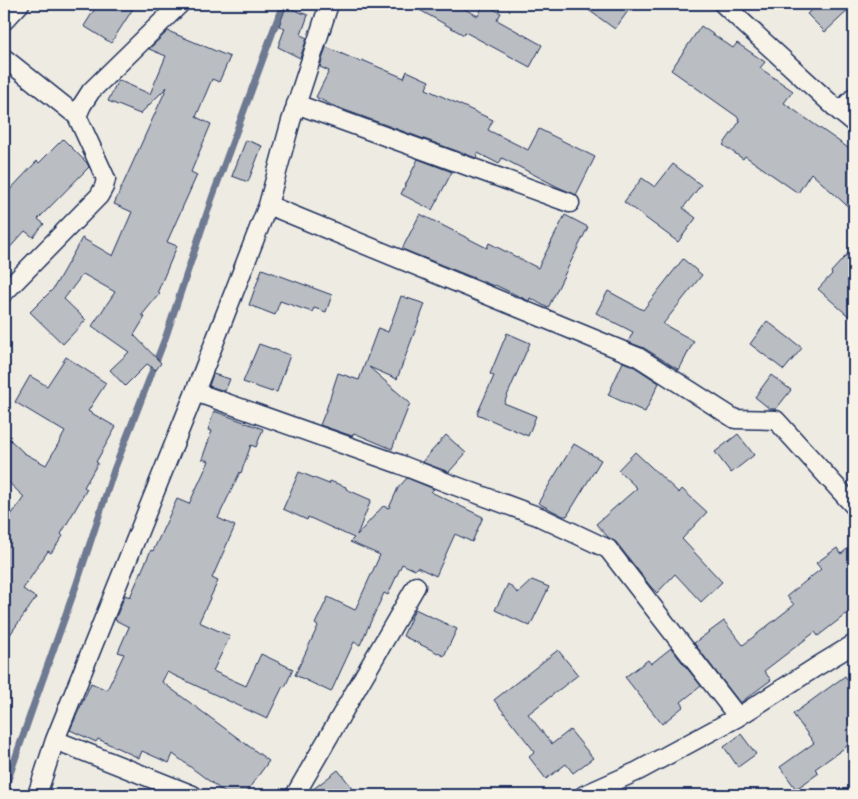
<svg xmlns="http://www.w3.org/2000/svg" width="858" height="799" font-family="Dekko,sans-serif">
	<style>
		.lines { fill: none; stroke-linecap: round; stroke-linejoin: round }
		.stream { stroke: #6e7992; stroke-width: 7 }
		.building { fill: #babdc2; stroke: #1b2f5e }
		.street-casing { stroke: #1b2f5e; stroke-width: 21 }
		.street { stroke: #f7f3e8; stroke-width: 18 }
	</style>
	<rect width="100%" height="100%" fill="#eeebe2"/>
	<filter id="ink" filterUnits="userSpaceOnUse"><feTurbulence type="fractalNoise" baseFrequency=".02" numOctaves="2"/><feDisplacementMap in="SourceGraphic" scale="10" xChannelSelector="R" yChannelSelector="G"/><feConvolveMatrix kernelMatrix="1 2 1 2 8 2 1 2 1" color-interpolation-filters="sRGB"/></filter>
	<g filter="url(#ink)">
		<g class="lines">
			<path class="stream" d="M 4,791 L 35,701 L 76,586 L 114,470 L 166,336 L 212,198 L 283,4"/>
		</g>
		<path class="building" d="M 98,4 L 136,4 L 111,43 L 84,26 Z
			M 409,4 L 455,4 L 478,16 L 484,4 L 501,13 L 497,20 L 542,45 L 530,67 L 465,32 L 464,35 Z
			M 580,4 L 633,4 L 615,29 Z
			M 818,4 L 854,4 L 854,5 L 825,32 L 807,14 Z
			M 286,7 L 308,15 L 301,35 L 307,38 L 300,58 L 278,47 L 285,28 L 279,26 Z
			M 701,26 L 733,48 L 737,43 L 765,62 L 760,68 L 793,91 L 784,103 L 854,152 L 854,212 L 811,173 L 798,193 L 745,156 L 743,159 L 723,145 L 740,121 L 738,120 L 739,118 L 671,70 Z
			M 168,31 L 230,57 L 219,82 L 212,79 L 196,117 L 211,124 L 191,172 L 197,175 L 167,242 L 177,246 L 158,291 L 160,293 L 142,315 L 145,317 L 134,335 L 161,363 L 156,370 L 147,364 L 125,386 L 110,370 L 129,352 L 92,326 L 115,292 L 83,274 L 64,299 L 86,320 L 63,344 L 30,312 L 53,289 L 82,238 L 113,256 L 132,212 L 114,204 L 167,87 L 140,114 L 108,101 L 118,80 L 150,94 L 166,56 L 149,49 Z
			M 326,47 L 361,62 L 362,60 L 404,78 L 407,71 L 429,81 L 426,89 L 493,120 L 488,130 L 528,150 L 539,129 L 595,157 L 576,195 L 558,187 L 502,158 L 499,164 L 478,153 L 476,158 L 331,105 L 316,97 L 329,71 L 320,67 Z
			M 63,139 L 87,163 L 89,167 L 38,219 L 44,224 L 33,237 L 25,231 L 4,254 L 4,196 L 37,161 L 39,163 Z
			M 246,140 L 262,146 L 248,182 L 232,176 Z
			M 418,159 L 452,172 L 432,210 L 401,194 Z
			M 673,164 L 701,185 L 683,208 L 696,218 L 678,242 L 624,202 L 642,178 L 655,187 Z
			M 420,214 L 487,248 L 489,243 L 538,268 L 565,215 L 588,227 L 548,308 L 530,298 L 529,301 L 495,285 L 494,286 L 402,249 Z
			M 854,247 L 854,321 L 818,289 L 832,274 L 831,272 Z
			M 683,259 L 702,275 L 663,324 L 694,341 L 679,370 L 644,348 L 628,342 L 633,332 L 596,313 L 608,291 L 643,310 Z
			M 262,269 L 332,295 L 326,312 L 314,308 L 312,312 L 280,301 L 275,315 L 249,305 Z
			M 401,296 L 425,304 L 397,379 L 369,367 L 393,388 L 393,389 L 395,390 L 410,403 L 392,449 L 354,433 L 352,436 L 320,425 L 326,410 L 338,373 L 359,380 L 378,328 L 388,332 Z
			M 767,321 L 802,348 L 784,370 L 750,344 Z
			M 507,333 L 530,343 L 504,403 L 536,416 L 528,436 L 477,414 L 494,376 L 490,374 Z
			M 259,344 L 290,355 L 277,392 L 272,391 L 272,392 L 243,382 Z
			M 66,357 L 106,383 L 88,411 L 116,427 L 96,462 L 98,463 L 84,487 L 87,489 L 61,534 L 63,536 L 51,553 L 48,551 L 23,589 L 36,598 L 4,643 L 4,525 L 24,497 L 4,478 L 4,434 L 24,453 L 46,465 L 65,432 L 15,402 L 30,376 L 47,386 Z
			M 623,362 L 633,366 L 659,383 L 645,412 L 608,395 Z
			M 213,374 L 230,379 L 225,391 L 209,386 Z
			M 771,375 L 791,390 L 776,409 L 770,409 L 755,397 Z
			M 214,411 L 263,429 L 256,447 L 251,445 L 241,473 L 240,472 L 218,518 L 235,526 L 212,578 L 218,581 L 199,622 L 230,636 L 213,671 L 246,686 L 261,654 L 293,669 L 285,687 L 283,686 L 267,719 L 167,672 L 162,682 L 269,761 L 244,795 L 228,795 L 173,754 L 169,763 L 142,751 L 139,758 L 98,739 L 96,742 L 70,730 L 91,683 L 107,690 L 124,654 L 118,652 L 129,627 L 115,620 L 125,595 L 130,597 L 151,550 L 153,551 L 177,499 L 189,504 L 209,461 L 202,459 L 212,431 L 208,430 Z
			M 738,434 L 754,455 L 731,473 L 715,452 Z
			M 446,435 L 466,453 L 449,472 L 422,462 Z
			M 574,444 L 601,460 L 567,516 L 563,516 L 538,503 Z
			M 635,452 L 679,493 L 682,489 L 707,512 L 682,539 L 722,582 L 701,602 L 675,574 L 657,593 L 651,587 L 616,542 L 608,537 L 596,524 L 637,488 L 618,470 Z
			M 299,472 L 329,484 L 330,481 L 346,487 L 346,489 L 371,500 L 357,535 L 383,506 L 389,508 L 398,488 L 407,478 L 434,489 L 431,492 L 483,517 L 472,542 L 455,534 L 436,576 L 417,567 L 415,570 L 402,564 L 388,595 L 384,593 L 360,645 L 354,642 L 331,692 L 295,675 L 318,626 L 315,624 L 328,597 L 355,610 L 380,555 L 350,542 L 354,538 L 308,517 L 307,520 L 283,509 Z
			M 854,543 L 854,608 L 818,636 L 815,632 L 764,671 L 771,680 L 740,703 L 694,643 L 724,621 L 743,645 L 794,605 L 787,596 L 821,569 L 816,563 L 837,548 L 841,554 Z
			M 532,580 L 549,587 L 530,626 L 495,610 L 508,584 L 518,593 Z
			M 415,609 L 457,629 L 444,656 L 403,636 Z
			M 671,648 L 701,686 L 681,702 L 684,706 L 662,724 L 625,677 L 648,660 L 651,664 Z
			M 558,650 L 578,675 L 528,714 L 552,744 L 570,730 L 593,758 L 573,773 L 566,764 L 546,779 L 529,757 L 535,752 L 494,700 Z
			M 845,676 L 854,689 L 854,741 L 815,769 L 819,773 L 796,789 L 780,767 L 814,743 L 793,714 Z
			M 741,734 L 756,754 L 738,767 L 724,747 Z
			M 338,770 L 358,795 L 307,795 L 308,793 Z"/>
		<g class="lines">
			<g class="street-casing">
				<path id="street" d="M 723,4 L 840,112 L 854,123
					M 4,21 L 20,4
					M 4,58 L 77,116
					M 296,104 L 570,203
					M 840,112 L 854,97
					M 268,205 L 638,357 L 735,419 L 776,420 L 854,506
					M 4,293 L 99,196 L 104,187 L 106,179 L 77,116 L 82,105 L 91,91 L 180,4
					M 195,392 L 399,464 L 445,482 L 540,517 L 608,549 L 738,717
					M 55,740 L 193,795
					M 37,795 L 55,740 L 195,392 L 268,205 L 291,121 L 329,4
					M 295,795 L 416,586
					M 584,795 L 638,771 L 738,717 L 816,667 L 854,644"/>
			</g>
			<use href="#street" class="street"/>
		</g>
	</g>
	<rect width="858" height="799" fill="none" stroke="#f7f3e8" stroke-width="20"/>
	<rect x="10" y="10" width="838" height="779" fill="none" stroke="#1b2f5e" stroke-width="2" filter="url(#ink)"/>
</svg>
